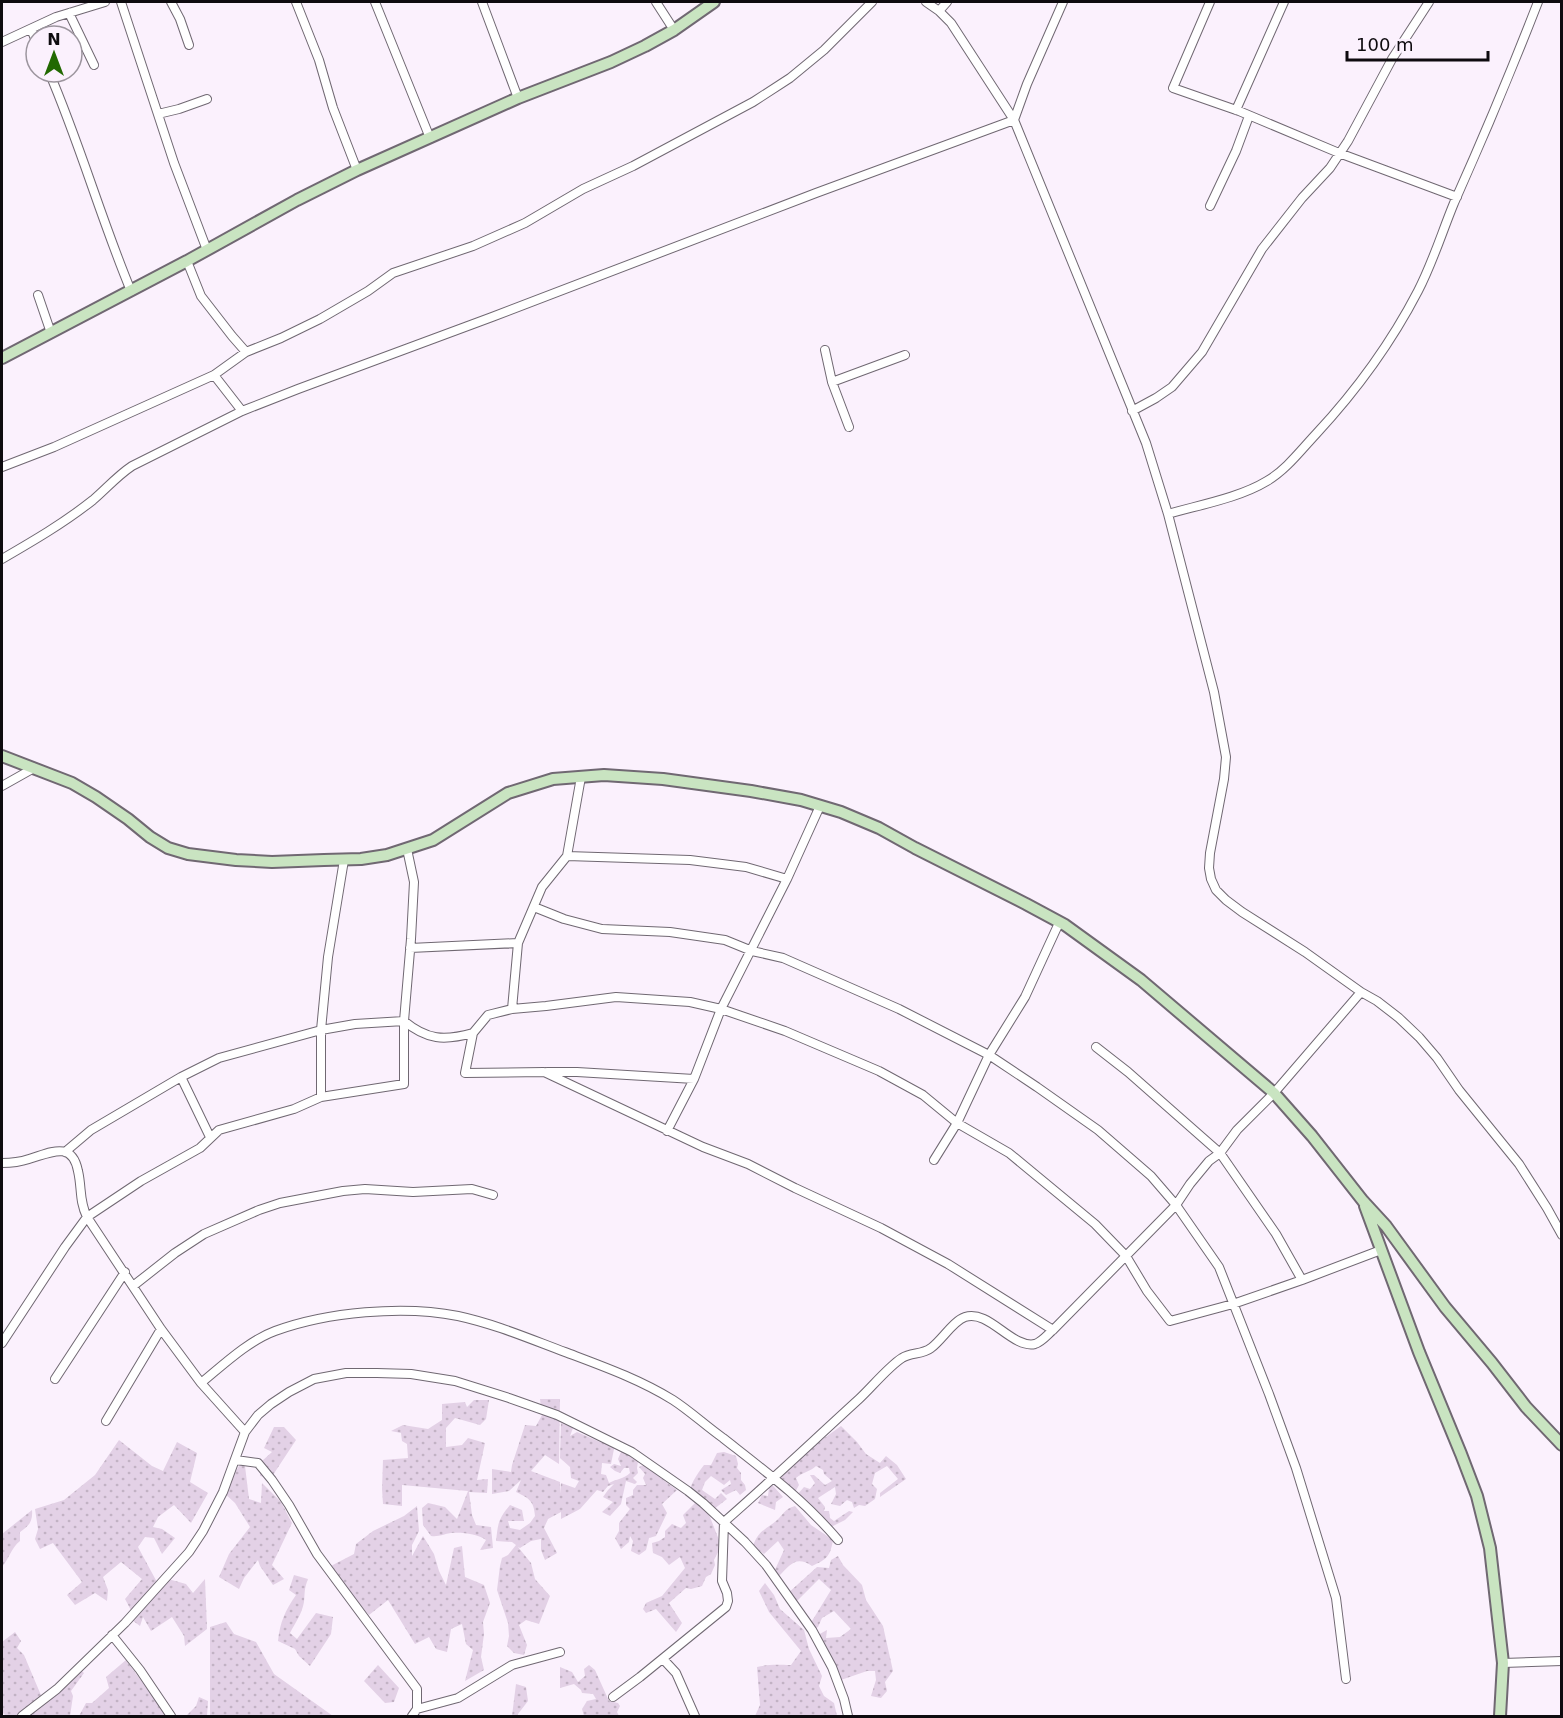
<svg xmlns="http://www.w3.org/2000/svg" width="1563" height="1718" font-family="'DejaVu Sans',sans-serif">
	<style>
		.grass { fill: url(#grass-dots) }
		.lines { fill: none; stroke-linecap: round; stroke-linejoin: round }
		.minor-casing { stroke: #706872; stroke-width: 10 }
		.secondary-casing { stroke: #706872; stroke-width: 14 }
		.minor { stroke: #fff; stroke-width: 8 }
		.secondary { stroke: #c9e4c1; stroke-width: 10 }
	</style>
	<defs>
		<pattern id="grass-dots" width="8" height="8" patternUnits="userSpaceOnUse" patternTransform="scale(1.5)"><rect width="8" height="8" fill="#e3d1e6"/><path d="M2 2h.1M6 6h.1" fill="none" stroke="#c2b2c4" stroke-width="1.8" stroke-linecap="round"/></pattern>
	</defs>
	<rect width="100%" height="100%" fill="#fbf1fd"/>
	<path class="grass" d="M 540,1399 L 560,1399 L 559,1464 L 545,1455 L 531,1471 L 560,1482 L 560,1494 L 561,1483 L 575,1488 L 579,1481 L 571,1478 L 570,1467 L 560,1458 L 561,1423 L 573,1428 L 570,1436 L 577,1432 L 600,1442 L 613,1445 L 614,1449 L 611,1464 L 602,1463 L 601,1474 L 606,1475 L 609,1483 C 616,1479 624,1479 630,1473 L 629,1468 L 624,1468 L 620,1473 L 615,1471 L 610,1467 L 614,1464 L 621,1466 L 618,1459 L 623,1447 L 630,1447 L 632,1458 L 638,1461 L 637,1468 L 638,1473 L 633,1478 L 637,1482 L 635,1484 L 626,1481 L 621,1504 L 610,1516 L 602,1512 L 613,1502 L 603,1497 L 608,1490 L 614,1484 L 608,1486 L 603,1492 L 597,1490 L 580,1509 L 561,1519 L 561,1512 L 548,1519 L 544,1528 L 557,1553 L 545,1560 L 541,1550 L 541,1539 L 531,1541 L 520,1548 L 518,1547 L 531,1563 L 535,1579 L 550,1596 L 539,1624 L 526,1620 L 519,1625 L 527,1645 L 524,1655 L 514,1653 L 507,1646 L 509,1636 L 508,1623 L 497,1590 L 500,1566 L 502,1558 L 508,1555 L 516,1545 L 512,1542 L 496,1541 C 498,1524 498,1519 510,1505 L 522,1510 L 524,1521 L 508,1521 L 510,1528 L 520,1530 L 530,1523 L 535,1516 C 534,1501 529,1498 516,1492 L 521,1480 L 509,1491 L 492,1494 L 492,1469 L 511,1472 L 512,1465 L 525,1425 L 536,1426 L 542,1415 Z
		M 474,1400 L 489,1400 L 486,1419 L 480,1425 L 455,1418 L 446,1428 L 446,1447 L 462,1445 L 468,1438 L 485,1443 L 477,1480 L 488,1479 L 487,1493 L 469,1492 L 472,1515 L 476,1525 L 491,1527 L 493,1548 L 480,1550 L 486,1540 C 478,1534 462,1532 451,1533 C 444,1534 439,1537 431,1536 L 423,1525 L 422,1508 L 428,1503 L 445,1507 L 457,1519 L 468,1491 L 402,1485 L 402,1506 L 383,1504 L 382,1489 L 383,1460 L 408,1458 L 407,1444 L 402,1441 L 401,1433 L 391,1431 L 403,1425 L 428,1429 L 442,1420 L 442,1404 L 465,1402 L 467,1407 Z
		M 841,1426 L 857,1442 L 866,1454 L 880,1463 L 886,1456 L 897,1465 L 906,1479 L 880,1497 L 880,1493 L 898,1479 L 887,1466 L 875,1473 L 872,1484 L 877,1489 L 875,1499 L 865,1506 L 859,1505 L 854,1508 L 852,1502 L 847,1500 L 840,1506 L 831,1504 L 836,1494 L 835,1487 L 818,1498 L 825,1507 L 824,1511 L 829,1511 L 830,1518 L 834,1521 L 849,1511 L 853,1512 L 845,1520 L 829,1528 L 811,1505 L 797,1495 L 804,1487 L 810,1489 L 815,1483 L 810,1475 L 814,1475 L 825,1485 L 832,1481 L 824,1474 L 823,1470 L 816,1466 C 811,1471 803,1472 796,1478 L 799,1485 L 793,1496 L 776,1473 Z
		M 274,1427 L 284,1427 L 296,1440 L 271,1478 L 260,1476 L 262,1461 L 272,1452 L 264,1448 Z
		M 119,1440 L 152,1466 L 163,1471 L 177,1442 L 197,1453 L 190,1482 L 208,1493 L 191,1523 L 174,1505 L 158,1517 L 153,1527 L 162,1529 L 175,1538 L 162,1554 L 154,1538 L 145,1537 L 138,1547 L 158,1584 L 168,1579 L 186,1584 L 193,1593 L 205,1579 L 207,1629 L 185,1646 L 184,1636 L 172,1617 L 151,1631 L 143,1617 L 140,1626 L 132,1620 L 133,1614 L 125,1599 L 142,1579 L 121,1562 L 103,1577 L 108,1590 L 107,1601 L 95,1593 L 75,1605 L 67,1595 L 82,1582 L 53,1543 L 40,1549 L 35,1539 L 38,1529 L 35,1509 L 64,1500 L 95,1475 Z
		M 724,1452 L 736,1456 L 738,1464 L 737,1468 L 741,1473 L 741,1480 L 745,1485 L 746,1490 L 740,1495 L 736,1490 L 726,1495 L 721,1490 L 731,1484 L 730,1480 L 724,1485 L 711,1476 L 705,1482 L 702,1490 L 715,1499 L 721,1493 L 727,1499 L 714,1509 L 688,1497 C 689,1486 697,1474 704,1465 L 711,1465 L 717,1453 Z
		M 242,1461 L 245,1466 L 249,1499 L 261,1503 L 262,1483 L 281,1502 L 292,1523 L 272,1565 L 284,1579 L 273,1585 L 260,1566 L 258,1560 L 244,1578 L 239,1589 L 219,1577 L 229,1554 L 250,1527 L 235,1503 L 223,1492 Z
		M 643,1465 L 677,1490 L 662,1504 L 667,1513 L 656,1536 L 649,1538 L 646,1550 L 639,1555 L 631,1551 L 633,1541 L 630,1536 L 629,1542 L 621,1549 L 615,1538 L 619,1531 L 619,1523 L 630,1509 L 626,1505 L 626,1498 L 633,1495 L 633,1490 L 637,1485 L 646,1485 L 643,1478 L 645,1474 L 639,1467 Z
		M 767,1479 L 783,1497 L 776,1502 L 775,1510 L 758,1503 L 762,1495 L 768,1496 L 769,1488 Z
		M 695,1503 L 705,1509 L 710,1517 L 719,1540 L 719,1550 L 714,1560 L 715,1565 L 711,1574 L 706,1577 L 702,1586 L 691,1589 L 686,1588 L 669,1603 L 682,1623 L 676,1632 L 656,1609 L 646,1613 L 643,1609 L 646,1603 L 662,1596 L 685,1568 L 680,1557 L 669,1565 L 662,1557 L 653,1553 L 652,1543 L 659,1541 L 665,1537 L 665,1531 L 672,1524 L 681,1528 L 686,1523 L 683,1515 Z
		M 417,1506 L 419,1531 L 412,1545 L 412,1556 L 423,1536 L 434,1554 L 439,1571 L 446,1585 L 454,1548 L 462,1546 L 465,1577 L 484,1585 L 490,1603 L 483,1622 L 484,1634 L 481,1657 L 484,1670 L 465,1681 L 473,1650 L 466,1644 L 462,1624 L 451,1629 L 447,1652 L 436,1649 L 429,1637 L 415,1644 L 388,1600 L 369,1615 L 327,1568 L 354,1554 L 356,1544 L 373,1531 L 404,1516 Z
		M 795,1506 L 811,1525 L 833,1540 C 830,1557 827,1559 812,1566 C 796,1555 790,1565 779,1576 L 774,1572 L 784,1550 L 778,1541 L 764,1554 L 753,1546 C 758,1531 765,1530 776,1521 C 783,1515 784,1509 795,1506 Z
		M 32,1510 C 33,1521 29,1526 20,1532 L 20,1541 C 11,1548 9,1559 2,1567 L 2,1534 Z
		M 838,1556 L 843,1565 L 862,1585 L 866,1600 L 883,1626 L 893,1671 L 885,1682 L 887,1691 L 881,1698 L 871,1696 L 876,1680 L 875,1671 L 867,1671 L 838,1681 L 816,1636 L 827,1630 L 826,1638 L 840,1637 L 851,1629 L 834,1611 L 822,1618 L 818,1627 L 812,1630 L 812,1621 L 831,1590 L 819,1579 L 797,1601 L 787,1594 L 817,1567 L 829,1568 L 831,1560 Z
		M 294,1575 L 308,1579 C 304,1589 305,1592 304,1602 C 302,1614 295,1623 290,1633 L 297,1639 L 316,1613 L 333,1617 L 331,1634 L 310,1666 L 299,1656 L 295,1649 L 278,1641 C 280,1622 285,1611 296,1595 L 289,1590 Z
		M 765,1583 L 774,1595 L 780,1609 L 804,1630 L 809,1649 L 822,1676 L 819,1686 L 824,1696 L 834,1703 L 837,1716 L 755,1716 L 760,1705 L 757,1667 C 770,1664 778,1665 791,1665 L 801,1651 L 769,1612 L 759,1591 Z
		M 226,1622 L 234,1634 L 256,1642 L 274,1674 L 333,1716 L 210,1716 L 210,1627 Z
		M 15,1632 L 21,1641 L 17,1648 L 24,1655 L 43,1700 L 19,1716 L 6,1716 L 2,1712 L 2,1642 Z
		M 126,1660 L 167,1716 L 79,1716 L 86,1703 L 92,1703 L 109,1688 L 106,1677 Z
		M 378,1665 L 399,1688 L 394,1702 L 385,1703 L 364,1681 Z
		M 589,1665 L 595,1670 L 609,1701 L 618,1703 L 620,1706 L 617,1712 L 619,1716 L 584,1716 L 582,1709 L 587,1701 L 596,1699 L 593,1694 L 582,1693 L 581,1690 L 574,1684 L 560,1688 L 560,1667 L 572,1672 L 578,1682 L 585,1676 L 584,1669 Z
		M 76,1666 L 84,1673 L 71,1691 L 73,1696 L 70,1716 L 25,1716 Z
		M 516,1684 L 526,1687 L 528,1701 L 518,1714 L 518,1716 L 512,1716 Z
		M 199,1697 L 208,1701 L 207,1716 L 186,1716 L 196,1706 Z"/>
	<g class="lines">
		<g class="minor-casing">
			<path id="minor" d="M 121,2 L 174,163 L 207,250
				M 171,2 L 180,19 L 189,45
				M 296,2 L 319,60 L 333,108 L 357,170
				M 375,2 L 430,138
				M 482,2 L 518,98
				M 656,2 L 674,30
				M 1063,2 L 1027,84 L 1014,120 L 1146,443 L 1168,514 L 1214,692 L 1226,757 L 1224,779 L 1210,853 L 1209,868 L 1211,879 L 1216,890 L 1226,900 L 1242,912 L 1305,952 L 1361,992 L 1377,1001 L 1399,1018 L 1419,1037 L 1437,1058 L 1459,1090 L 1519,1164 L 1547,1208 L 1562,1235
				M 1210,2 L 1173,88 L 1239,111 L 1339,153 L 1457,197
				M 939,11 L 947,2
				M 69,13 L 94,65
				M 31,29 L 36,41
				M 2,42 L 56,17 L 105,2
				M 49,72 C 80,144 101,219 131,291
				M 1236,110 L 1284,2
				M 158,114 L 179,109 L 207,99
				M 1210,206 L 1236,151 L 1249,116
				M 187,261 L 201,296 L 232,336 L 246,352
				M 38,295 L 51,333
				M 825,350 L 832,382 L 849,427
				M 214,375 L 242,411
				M 832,382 L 905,355
				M 1132,411 L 1156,398 L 1172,387 L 1202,352 L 1262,249 L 1302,198 L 1330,168 L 1348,141 L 1392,59 L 1429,2
				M 2,467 L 54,447 L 214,375 L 246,352 L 281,338 L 320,319 L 368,291 L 393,273 L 473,246 L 525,223 L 583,189 L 633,166 L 753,102 L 790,78 L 824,50 L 872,2
				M 1168,514 C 1199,505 1239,498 1267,481 C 1286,470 1301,450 1316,434 C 1356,391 1391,343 1418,291 C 1433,262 1442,232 1454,203 C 1484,136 1512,69 1538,2
				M 2,559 C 33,541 64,523 93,500 C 106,489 117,476 132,466 L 242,411 L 298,389 L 492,317 L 816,193 L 1014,120 L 951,23 L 939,11 L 926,2
				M 2,786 L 34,768
				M 567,856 L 690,860 L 746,867 L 787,879
				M 344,860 L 328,957 L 321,1030 L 321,1097 L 404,1084 L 404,1021 L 411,939 L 414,882 L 407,849
				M 534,907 L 564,919 L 602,929 L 670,932 L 725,940 L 752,951 L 783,958 L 899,1009 L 989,1055 L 1037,1087 L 1098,1130 L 1151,1176 L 1176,1205 L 1219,1267 L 1269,1394 L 1296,1468 L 1336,1598 L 1346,1679
				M 410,948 L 518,943
				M 512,1009 L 518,943 L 542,887 L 567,856 L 581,777
				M 1096,1047 L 1128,1072 L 1220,1153 L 1276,1234 L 1302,1280
				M 547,1072 L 577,1072 L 694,1079 L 721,1009 L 787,879 L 820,806
				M 181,1077 L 210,1137
				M 667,1131 L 694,1079
				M 65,1152 L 91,1130 L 181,1077 L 219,1058 L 321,1030 L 355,1024 L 404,1021 C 427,1040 444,1041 473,1033
				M 934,1160 L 957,1123 L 989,1055 L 1025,997 L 1059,923
				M 2,1163 C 11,1163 20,1162 29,1159 C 50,1153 72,1140 78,1171 C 82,1188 79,1201 87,1217 L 161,1329 L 201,1383 L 245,1432
				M 133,1286 L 175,1253 L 204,1234 L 259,1210 L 280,1203 L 343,1191 L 365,1189 L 413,1192 L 472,1189 L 493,1195
				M 1053,1330 L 948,1264 L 881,1228 L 795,1188 L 748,1164 L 703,1147 L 544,1072 L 465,1073 L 473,1033 L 488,1015 L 512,1009 L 546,1006 L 616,997 L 690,1002 L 721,1009 L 785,1031 L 879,1071 L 923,1095 L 957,1123 L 1009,1153 L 1095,1224 L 1126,1256 L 1147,1291 L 1170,1321 L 1233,1304 L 1302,1280 L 1381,1250
				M 2,1343 L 65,1247 L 87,1217 L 141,1181 L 200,1148 L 219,1130 L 294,1109 L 321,1097
				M 55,1379 L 125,1272
				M 201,1383 C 223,1365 248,1341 275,1331 C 327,1312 403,1305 458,1316 C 495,1324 530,1339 565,1352 C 602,1366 639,1379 673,1400 C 690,1411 706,1426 723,1438 C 765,1471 803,1499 838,1540
				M 106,1421 L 161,1329
				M 236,1460 L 258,1463 L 272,1480 L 289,1505 L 317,1554 L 417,1689 L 417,1709 L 412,1716
				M 112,1635 L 140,1670 L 171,1716
				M 663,1659 L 676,1673 L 695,1716
				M 1503,1663 L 1562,1661
				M 613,1697 L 640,1677 L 726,1607 L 728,1601 L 727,1593 L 722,1581 L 724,1522 C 770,1482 814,1440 859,1399 C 871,1388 889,1366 902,1358 C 911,1352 922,1355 931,1348 C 942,1340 953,1321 965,1317 C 989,1309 1012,1349 1035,1344 C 1042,1342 1048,1334 1053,1330 L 1176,1205 L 1190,1184 L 1209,1161 L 1220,1153 L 1237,1130 L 1274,1093 L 1361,992
				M 417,1709 L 458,1698 L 512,1665 L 560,1652
				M 22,1716 L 57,1689 L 125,1623 L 189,1552 L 203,1531 L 223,1492 L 245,1432 L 258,1415 L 271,1404 L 289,1392 L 314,1379 L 346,1373 L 377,1373 L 411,1374 L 455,1381 L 509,1398 L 557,1415 L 632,1452 L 688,1491 L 703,1503 L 745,1542 L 766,1565 L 812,1630 L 832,1667 L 844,1699 L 848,1716"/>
		</g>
		<g class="secondary-casing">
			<path id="secondary" d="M 2,358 L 187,261 L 297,200 L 357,170 L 518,98 L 611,62 L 645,46 L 674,30 L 714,2
				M 2,756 L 72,783 L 96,797 L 128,819 L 150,837 L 168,848 L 188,854 L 236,860 L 272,862 L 324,860 L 361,859 L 387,855 L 433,840 L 508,793 L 553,779 L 604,775 L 663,779 L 751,791 L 801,800 L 841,812 L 879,828 L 915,848 L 1026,904 L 1065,925 L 1141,980 L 1274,1093 L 1312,1136 L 1363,1201 L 1386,1226 L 1445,1307 L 1492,1363 L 1526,1407 L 1562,1445
				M 1365,1206 L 1419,1352 L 1461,1454 L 1477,1496 L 1490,1548 L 1503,1663 L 1500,1716"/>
		</g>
		<use href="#minor" class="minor"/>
		<use href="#secondary" class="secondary"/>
	</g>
	<rect width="1563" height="1718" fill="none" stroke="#0e0b0f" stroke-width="6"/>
	<g transform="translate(54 54)"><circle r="28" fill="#fbf1fd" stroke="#9c959e" stroke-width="1.5"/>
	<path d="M0-4.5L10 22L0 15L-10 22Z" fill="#226901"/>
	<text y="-9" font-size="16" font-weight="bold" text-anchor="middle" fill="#0e0b0f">N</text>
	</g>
	<path d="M1347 51v9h141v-9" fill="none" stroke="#0e0b0f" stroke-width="3"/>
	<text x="1356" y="51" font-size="18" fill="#0e0b0f" stroke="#fbf1fd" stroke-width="4.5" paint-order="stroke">100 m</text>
</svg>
